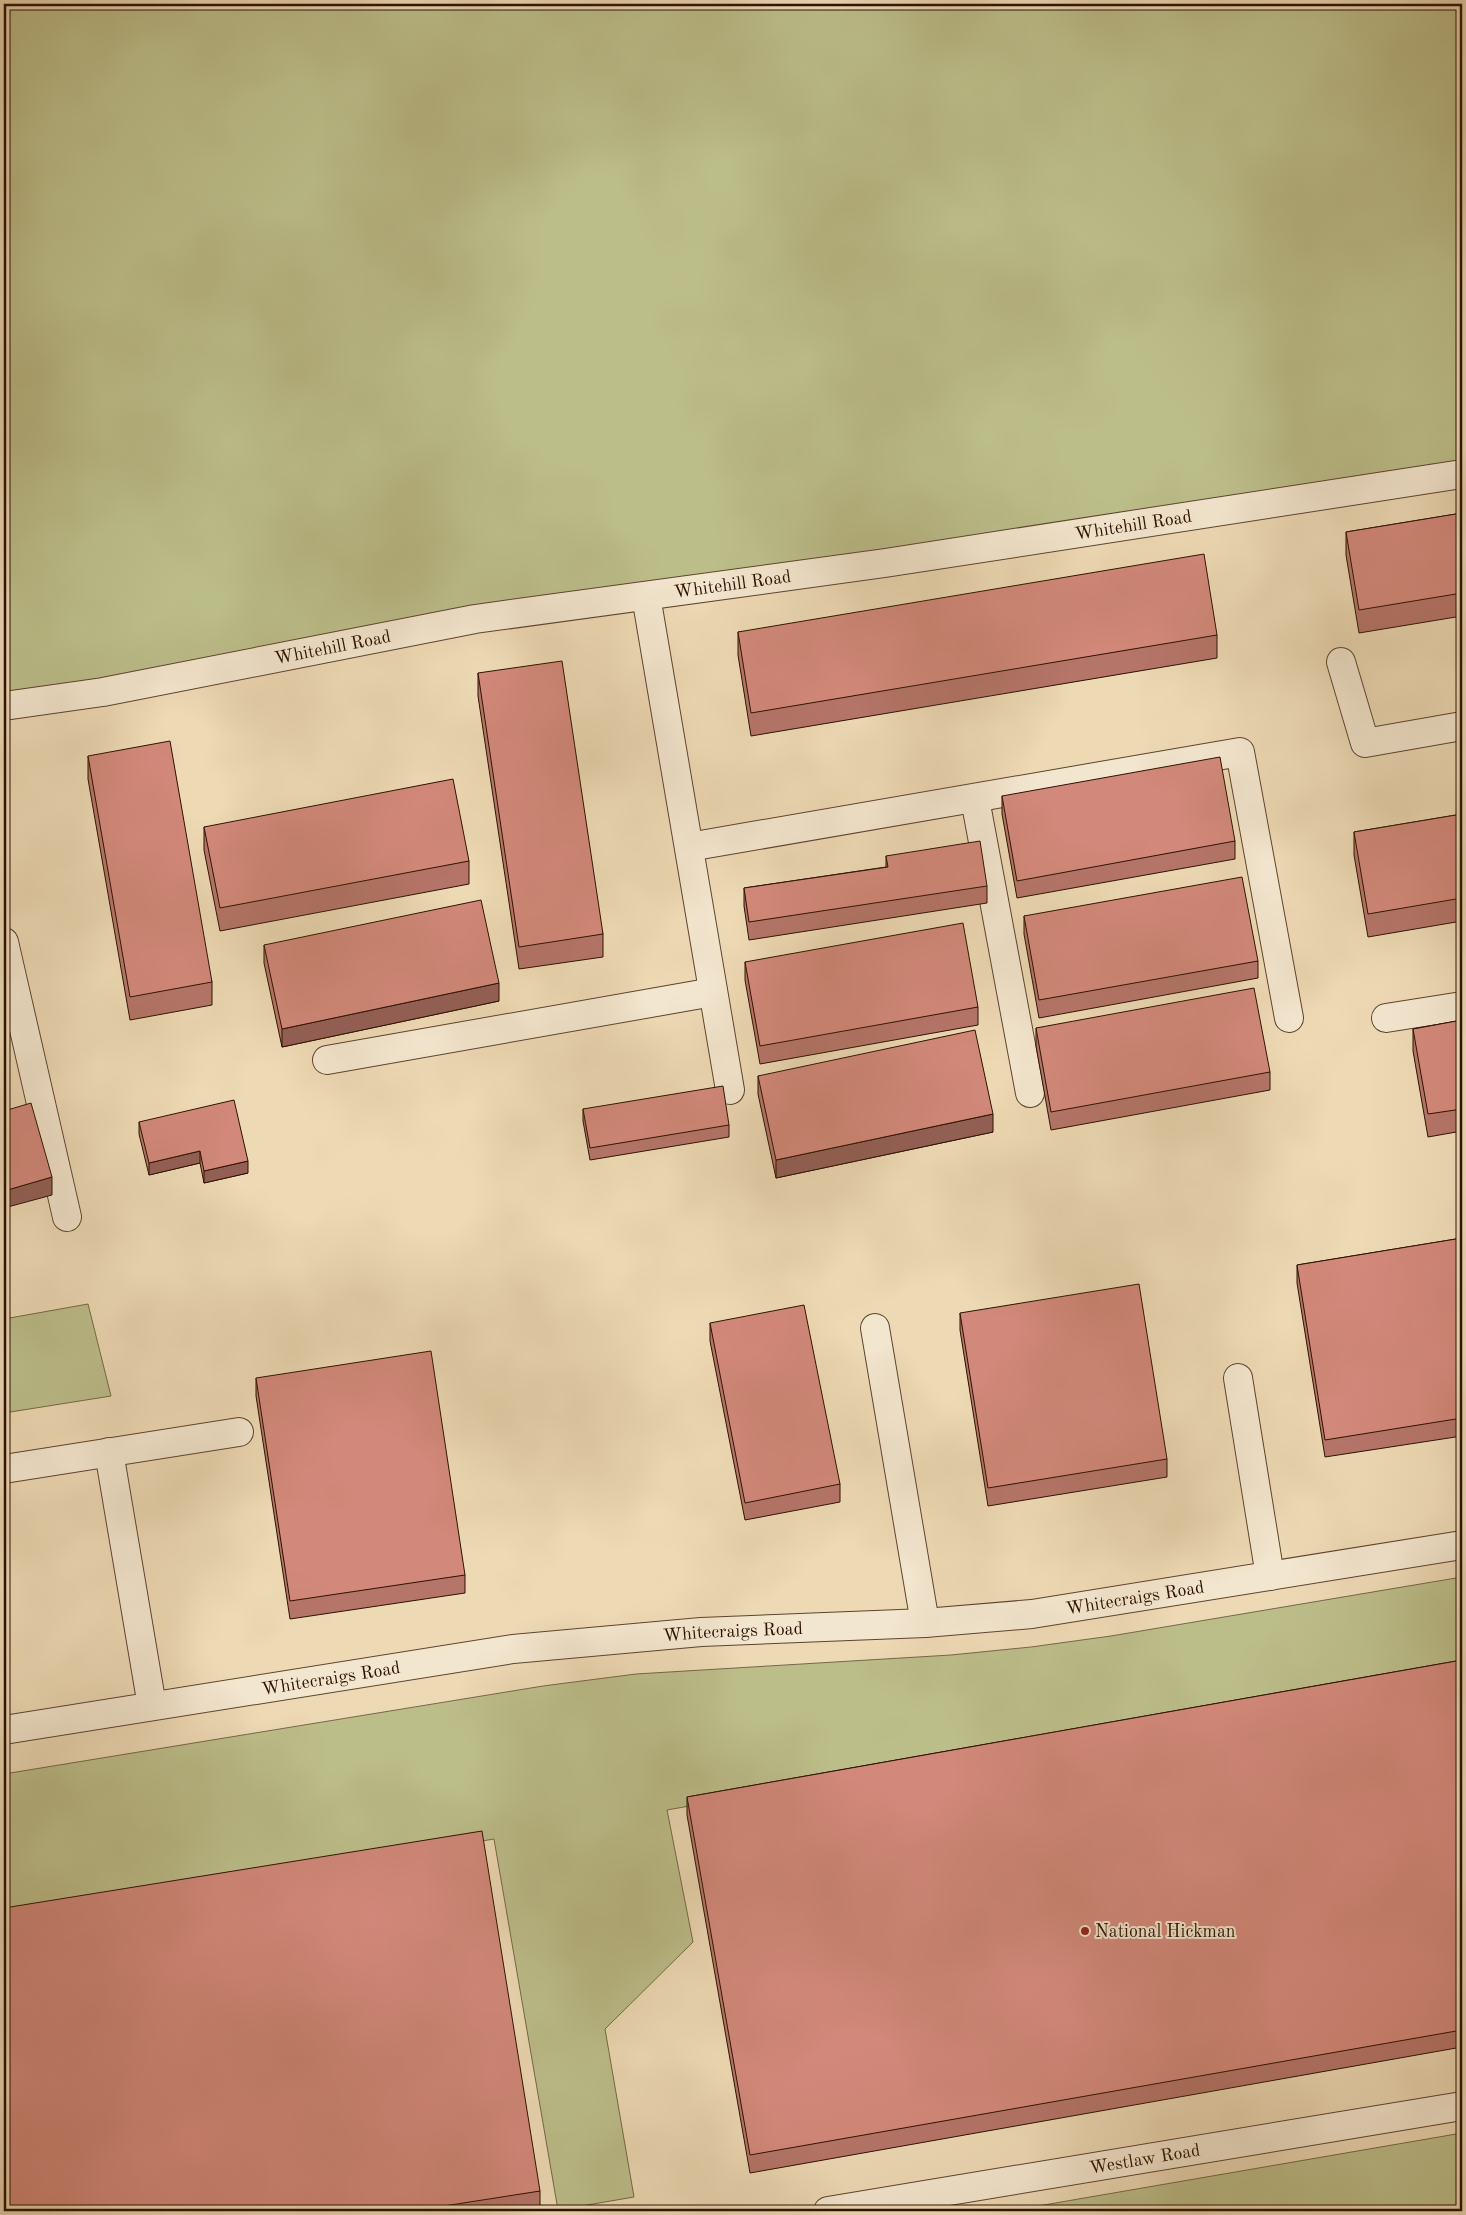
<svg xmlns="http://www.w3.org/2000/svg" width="1466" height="2215" font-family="'Old Standard TT',serif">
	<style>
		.green { fill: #bcbe8a; stroke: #746846 }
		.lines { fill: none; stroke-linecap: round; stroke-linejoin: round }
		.minor-casing { stroke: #5d442e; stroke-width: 30 }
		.minor { stroke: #f3e6ce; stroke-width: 28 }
		.wall { fill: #b57569; stroke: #2d1201 }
		.shaded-wall { fill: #935f55; stroke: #2d1201 }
		.building { fill: #d2887a; stroke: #2d1201 }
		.poi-dot { fill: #8f2418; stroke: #f3e6ce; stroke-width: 2 }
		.labels { text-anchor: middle; stroke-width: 4; stroke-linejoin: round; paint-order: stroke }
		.street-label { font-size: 18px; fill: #2d1201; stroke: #f3e6ce }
		.poi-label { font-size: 18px; fill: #2d1201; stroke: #f3e6ce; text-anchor: start }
	</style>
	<rect width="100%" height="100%" fill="#edd9b4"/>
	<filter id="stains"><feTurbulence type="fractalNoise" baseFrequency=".004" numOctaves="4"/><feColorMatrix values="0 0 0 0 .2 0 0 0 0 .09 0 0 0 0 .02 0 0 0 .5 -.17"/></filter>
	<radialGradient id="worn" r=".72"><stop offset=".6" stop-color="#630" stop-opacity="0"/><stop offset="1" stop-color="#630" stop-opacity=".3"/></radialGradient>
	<path class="green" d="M 4,4 L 1462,4 L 1462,474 L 4,706 Z
		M 88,1304 L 111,1396 L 4,1413 L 4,1319 Z
		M 1462,1577 L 1462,1669 L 667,1810 L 693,1942 L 605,2029 L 634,2197 L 558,2210 L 494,1839 L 4,1921 L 4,1774 L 543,1686 L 636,1674 L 951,1655 L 1031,1647 L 1111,1636 Z
		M 1462,2133 L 1462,2211 L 1009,2211 Z"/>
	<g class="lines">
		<g class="minor-casing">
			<g id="minor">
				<path d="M 646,596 L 730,1090"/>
				<path d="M 1341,662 L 1365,743 L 1462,726"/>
				<path id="s1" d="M 4,706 L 103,692 L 475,619 L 885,563 L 1462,474"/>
				<path d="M 975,799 L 1030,1093"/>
				<path d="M 689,847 L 1240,752 L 1289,1018"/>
				<path d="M 4,942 L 67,1217"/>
				<path d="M 1386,1018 L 1462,1006"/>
				<path d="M 327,1060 L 713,992"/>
				<path d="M 875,1328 L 925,1623"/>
				<path d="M 1238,1378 L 1270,1576"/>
				<path d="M 109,1452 L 152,1706"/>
				<path d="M 4,1469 L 239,1432"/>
				<path id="s2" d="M 4,1730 L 513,1649 L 701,1632 L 925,1623 L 1032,1614 L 1462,1545"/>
				<path id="s3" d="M 828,2211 L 1462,2106"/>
			</g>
		</g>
		<use href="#minor" class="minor"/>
	</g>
	<path class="wall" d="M 1462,513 L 1462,616 L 1359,633 L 1346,555 L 1346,532 Z
		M 738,632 L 1217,635 L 1217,658 L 751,736 L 738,655 Z
		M 478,673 L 603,934 L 603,957 L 519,969 L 478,696 Z
		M 88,756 L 212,982 L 212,1005 L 130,1020 L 88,779 Z
		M 1002,796 L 1235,841 L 1235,859 L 1017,898 L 1002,814 Z
		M 1462,814 L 1462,921 L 1368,937 L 1354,855 L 1354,832 Z
		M 204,827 L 469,861 L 469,884 L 220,931 L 204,850 Z
		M 886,856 L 987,886 L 987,903 L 749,940 L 744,906 L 744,888 L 886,867 Z
		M 1024,916 L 1258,961 L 1258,978 L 1039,1018 L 1024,934 Z
		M 264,945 L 499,1001 L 282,1047 L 264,963 Z
		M 745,962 L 978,1007 L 978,1025 L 760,1064 L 745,980 Z
		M 1462,1020 L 1462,1131 L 1428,1137 L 1413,1051 L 1413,1029 Z
		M 1036,1028 L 1270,1072 L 1270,1090 L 1051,1130 L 1036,1046 Z
		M 758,1076 L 993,1132 L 776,1178 L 758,1094 Z
		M 583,1109 L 729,1125 L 729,1137 L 590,1160 L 583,1121 Z
		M 139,1122 L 248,1173 L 204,1183 L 200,1163 L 149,1175 L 139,1134 Z
		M 1462,1238 L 1462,1436 L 1325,1457 L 1297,1283 L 1297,1265 Z
		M 960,1313 L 1167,1459 L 1167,1477 L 988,1506 L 960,1330 Z
		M 710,1323 L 840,1484 L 840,1502 L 745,1520 L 710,1341 Z
		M 256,1378 L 465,1575 L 465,1593 L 290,1619 L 256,1396 Z
		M 1462,1660 L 1462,2047 L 750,2173 L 687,1815 L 687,1797 Z
		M 540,2191 L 540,2209 L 523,2211 L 4,2211 Z"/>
	<path class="shaded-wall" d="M 499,983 L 499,1001 L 282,1047 L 282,1029 Z
		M 4,1039 L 5,1039 L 5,1057 L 4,1057 Z
		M 993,1114 L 993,1132 L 776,1178 L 776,1160 Z
		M 200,1151 L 200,1163 L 149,1175 L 149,1163 Z
		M 248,1161 L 248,1173 L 204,1183 L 204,1171 Z
		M 52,1177 L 52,1195 L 4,1208 L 4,1191 Z"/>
	<path class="building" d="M 1462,513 L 1462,593 L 1359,610 L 1346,532 Z
		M 1204,554 L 1217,635 L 751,713 L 738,632 Z
		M 562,661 L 603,934 L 519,947 L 478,673 Z
		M 170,741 L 212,982 L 130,997 L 88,756 Z
		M 1220,757 L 1235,841 L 1017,881 L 1002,796 Z
		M 453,779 L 469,861 L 220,908 L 204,827 Z
		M 1462,814 L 1462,898 L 1368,914 L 1354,832 Z
		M 980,841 L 987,886 L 749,922 L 744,888 L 888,867 L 886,856 Z
		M 1242,877 L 1258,961 L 1039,1000 L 1024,916 Z
		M 481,900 L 499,983 L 282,1029 L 264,945 Z
		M 963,923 L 978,1007 L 760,1046 L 745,962 Z
		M 1254,988 L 1270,1072 L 1051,1112 L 1036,1028 Z
		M 1462,1020 L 1462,1109 L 1428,1114 L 1413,1029 Z
		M 975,1030 L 993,1114 L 776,1160 L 758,1076 Z
		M 723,1086 L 729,1125 L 590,1148 L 583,1109 Z
		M 234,1100 L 248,1161 L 204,1171 L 200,1151 L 149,1163 L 139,1122 Z
		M 31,1103 L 52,1177 L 4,1191 L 4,1111 Z
		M 1462,1238 L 1462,1418 L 1325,1440 L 1297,1265 Z
		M 1139,1284 L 1167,1459 L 988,1488 L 960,1313 Z
		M 804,1305 L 840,1484 L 745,1503 L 710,1323 Z
		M 431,1351 L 465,1575 L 290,1601 L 256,1378 Z
		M 1462,1660 L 1462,2030 L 750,2155 L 687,1797 Z
		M 482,1831 L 540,2191 L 412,2211 L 4,2211 L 4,1908 Z"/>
	<circle class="poi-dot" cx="1085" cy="1931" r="5"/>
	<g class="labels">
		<g class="street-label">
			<text dy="6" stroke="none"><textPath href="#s1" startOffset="1144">Whitehill Road</textPath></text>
			<text dy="6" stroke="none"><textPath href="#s1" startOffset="739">Whitehill Road</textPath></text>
			<text dy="6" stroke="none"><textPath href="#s1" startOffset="334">Whitehill Road</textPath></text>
			<text dy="6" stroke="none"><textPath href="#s2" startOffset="1140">Whitecraigs Road</textPath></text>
			<text dy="6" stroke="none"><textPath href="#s2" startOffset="736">Whitecraigs Road</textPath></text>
			<text dy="6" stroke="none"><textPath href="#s2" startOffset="331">Whitecraigs Road</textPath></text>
			<text dy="6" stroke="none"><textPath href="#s3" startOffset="321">Westlaw Road</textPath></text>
		</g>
		<g class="poi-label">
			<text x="1095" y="1937">National Hickman</text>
		</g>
	</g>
	<rect width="1466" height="2215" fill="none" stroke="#edd9b4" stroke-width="20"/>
	<rect x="5" y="5" width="1456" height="2205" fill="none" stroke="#2d1201" stroke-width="2.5"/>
	<rect x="10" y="10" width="1446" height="2195" fill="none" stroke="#2d1201"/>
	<rect width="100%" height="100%" filter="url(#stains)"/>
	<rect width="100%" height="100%" fill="url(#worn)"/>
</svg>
